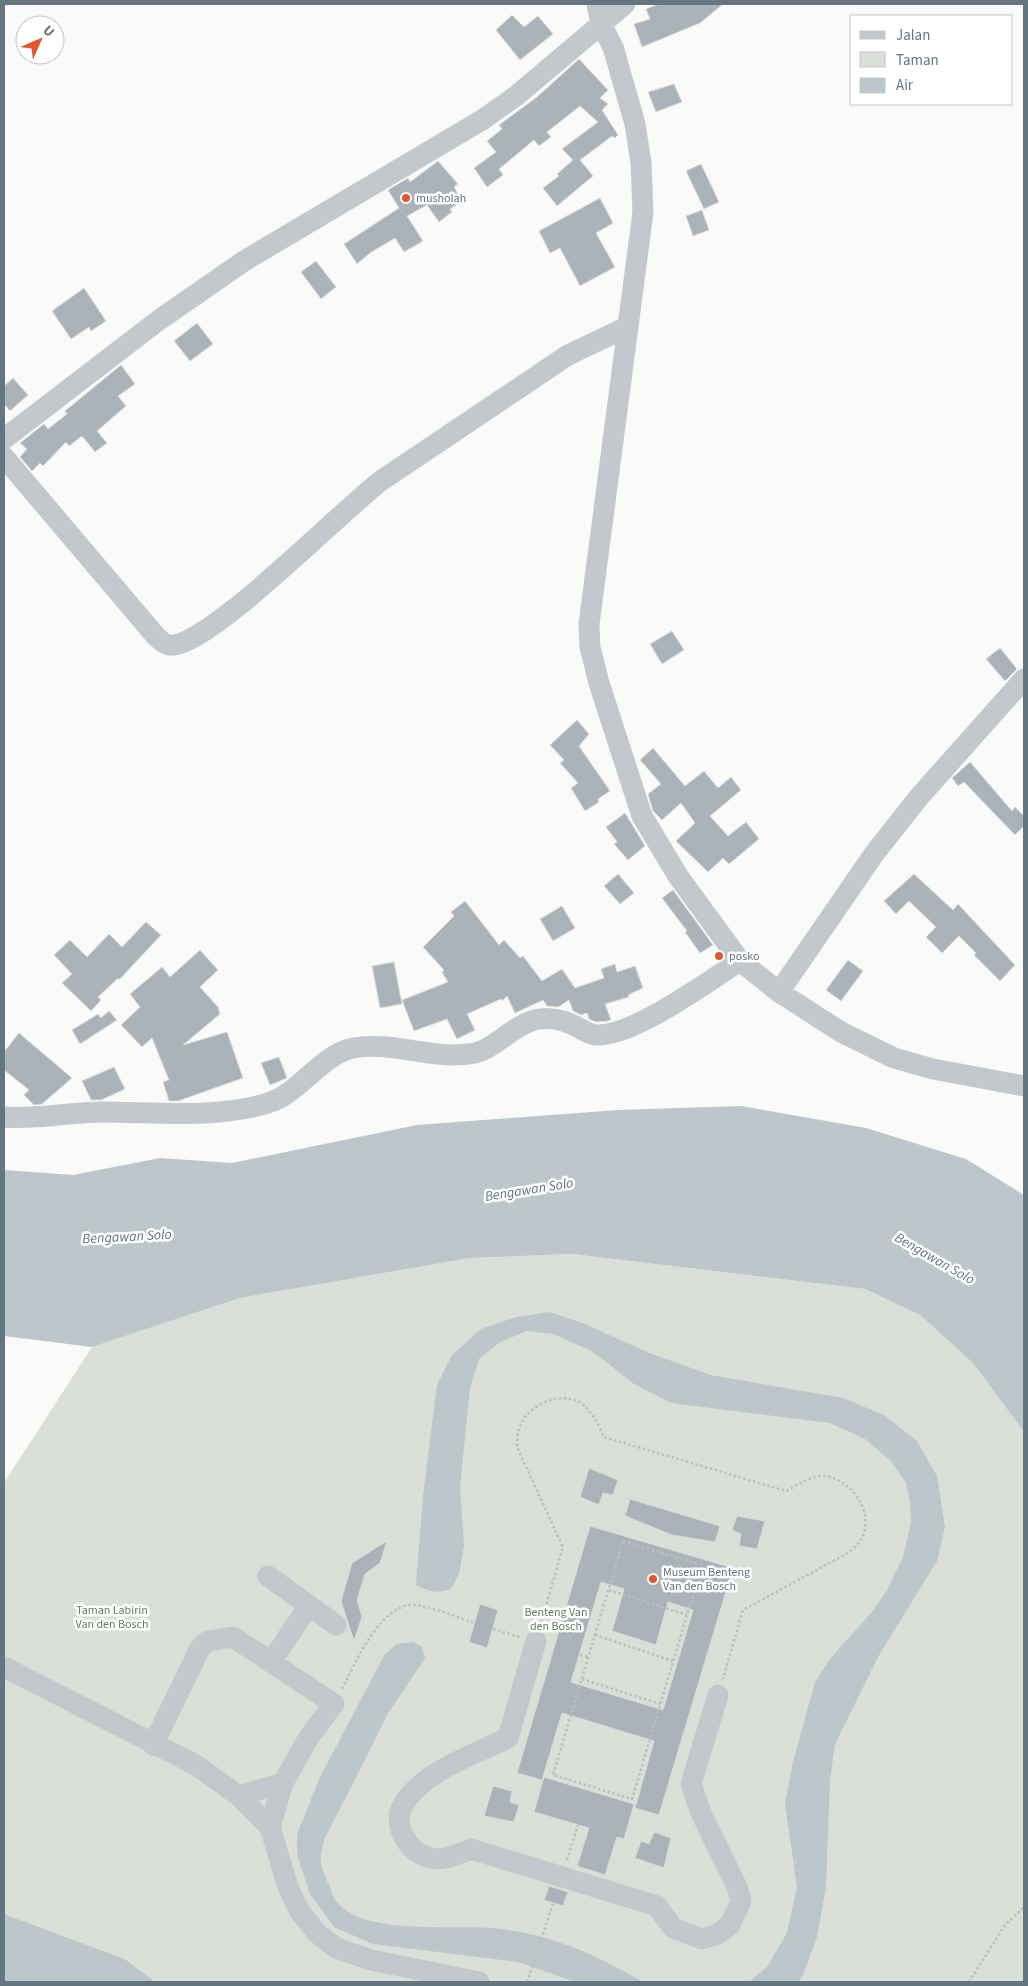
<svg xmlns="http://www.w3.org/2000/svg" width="1028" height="1986" font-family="'Source Sans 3',sans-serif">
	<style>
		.green { fill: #dadfd7 }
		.water { fill: #bbc7cb }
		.building { fill: #aab3b9; stroke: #dcdcda; fill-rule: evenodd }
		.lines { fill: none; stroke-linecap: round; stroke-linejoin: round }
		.path { stroke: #bbbfc2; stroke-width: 2.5; stroke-dasharray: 2.5 2.5; stroke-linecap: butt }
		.minor { stroke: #c3c8cc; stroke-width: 21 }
		.poi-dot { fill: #e4572e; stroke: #fff; stroke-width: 2 }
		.labels { text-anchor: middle; stroke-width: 5; stroke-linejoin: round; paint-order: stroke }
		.poi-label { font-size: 12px; fill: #657683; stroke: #fff; text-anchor: start }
		.park-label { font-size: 12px; fill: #687a64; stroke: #fff }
		.water-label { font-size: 14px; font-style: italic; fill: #60757c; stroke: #fff }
	</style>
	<rect width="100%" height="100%" fill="#fafaf8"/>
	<path class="green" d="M 572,1254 L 865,1289 L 920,1315 L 973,1363 L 1024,1432 L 1024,1982 L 155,1982 L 125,1959 L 4,1914 L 4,1483 L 92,1347 L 240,1298 L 470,1258 Z"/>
	<path class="water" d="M 741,1106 L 866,1128 L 966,1159 L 1024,1195 L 1024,1432 L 973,1363 L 920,1315 L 865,1289 L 572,1254 L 470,1258 L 240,1298 L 92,1347 L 4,1336 L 4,1170 L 73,1175 L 160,1158 L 232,1163 L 417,1125 L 618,1110 Z
		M 550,1312 L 585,1324 L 647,1352 L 710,1375 L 843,1398 L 884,1415 L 917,1441 L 937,1476 L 945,1527 L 937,1561 L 878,1657 L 835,1744 L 830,1779 L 826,1887 L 817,1937 L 803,1975 L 798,1982 L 749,1982 L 767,1967 L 787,1933 L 797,1887 L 785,1804 L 793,1762 L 815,1682 L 830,1659 L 872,1612 L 886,1592 L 903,1557 L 911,1523 L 910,1502 L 906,1483 L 892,1462 L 865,1439 L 830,1423 L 671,1403 L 634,1384 L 592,1351 L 553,1334 L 527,1331 L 500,1342 L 479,1359 L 470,1388 L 460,1487 L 464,1546 L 459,1574 L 451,1589 C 437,1594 429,1592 416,1585 L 423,1496 L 437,1385 L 452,1355 L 481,1329 L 516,1317 Z
		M 413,1642 L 422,1647 L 425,1658 L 389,1712 L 324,1840 C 319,1862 319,1862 328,1883 C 331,1888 332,1896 336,1901 C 365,1938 458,1923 501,1929 C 552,1935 599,1956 643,1982 L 576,1982 L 518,1962 L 373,1944 L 334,1927 L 310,1894 L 297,1855 L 297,1834 L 320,1777 L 385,1654 L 397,1644 Z
		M 4,1914 L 125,1959 L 155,1982 L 4,1982 Z"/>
	<path class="building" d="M 659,4 L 723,4 L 700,23 L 642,47 L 634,24 L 650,19 L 646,9 Z
		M 512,15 L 524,27 L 538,16 L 553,34 L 520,60 L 496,30 Z
		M 579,59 L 608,90 L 600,98 L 608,104 L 602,110 L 618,135 L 615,138 L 612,136 L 580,160 L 593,176 L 557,206 L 543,188 L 559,176 L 557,174 L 573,160 L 562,149 L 598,122 L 580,106 L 547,132 L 551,137 L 539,146 L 534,140 L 499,169 L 503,175 L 487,187 L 474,168 L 496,152 L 487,141 L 502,129 L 499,125 L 537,97 Z
		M 674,84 L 682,102 L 656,112 L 648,92 Z
		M 438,161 L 458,184 L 454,187 L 462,201 L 450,209 L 452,212 L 439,222 L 427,205 L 407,216 L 423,241 L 404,252 L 395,238 L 370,253 L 357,264 L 344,244 L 399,208 L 388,190 L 408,178 L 410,182 Z
		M 701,164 L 719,202 L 704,209 L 686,171 Z
		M 600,198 L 613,223 L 596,233 L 615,267 L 580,286 L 560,248 L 550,253 L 539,231 Z
		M 702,210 L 709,230 L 693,236 L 686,216 Z
		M 316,261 L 336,287 L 321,299 L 301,272 Z
		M 84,288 L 106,321 L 91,331 L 89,327 L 71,339 L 52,311 Z
		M 197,323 L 213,344 L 190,361 L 174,341 Z
		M 121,365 L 135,384 L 118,396 L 126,406 L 97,431 L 107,443 L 95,452 L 82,436 L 69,446 L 66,442 L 43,466 L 40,463 L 32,471 L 20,457 L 27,449 L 20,443 L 44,424 L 48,429 L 67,414 L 65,411 Z
		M 13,378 L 28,395 L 10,411 L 4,404 L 4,386 Z
		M 672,631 L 684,650 L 662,664 L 650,644 Z
		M 1000,648 L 1017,669 L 1005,681 L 986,659 Z
		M 577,720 L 589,734 L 579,746 L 610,791 L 598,799 L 599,802 L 585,811 L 571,788 L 578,783 L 560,763 L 564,760 L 550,745 Z
		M 653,748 L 685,786 L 704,771 L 718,788 L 731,777 L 741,790 L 710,816 L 728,836 L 746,822 L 759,839 L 729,864 L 723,858 L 708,872 L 676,841 L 695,823 L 681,803 L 662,820 L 653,811 L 648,794 L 661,784 L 640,760 Z
		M 970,762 L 1012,811 L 1015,807 L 1024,816 L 1024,826 L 1015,835 L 964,782 L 958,786 L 952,778 Z
		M 625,813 L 645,846 L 628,860 L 614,844 L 617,842 L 606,827 Z
		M 618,874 L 634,893 L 620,904 L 604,886 Z
		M 914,874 L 953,910 L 958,904 L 1015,965 L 1000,981 L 974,955 L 976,953 L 959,936 L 942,953 L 926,937 L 936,927 L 909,901 L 896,914 L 884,901 Z
		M 673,890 L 713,945 L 700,953 L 685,932 L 687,931 L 662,898 Z
		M 465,901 L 499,945 L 504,940 L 520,958 L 523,956 L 542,981 L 562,969 L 575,988 L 604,978 L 601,969 L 615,964 L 617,972 L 635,966 L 643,988 L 628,995 L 629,997 L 605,1004 L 611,1020 L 607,1021 L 596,1022 L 589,1019 L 587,1013 L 581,1015 L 573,1011 L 569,1000 L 558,1007 L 547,1006 L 543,1000 L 515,1013 L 507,996 L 502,1001 L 501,999 L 467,1014 L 475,1030 L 457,1039 L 447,1019 L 414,1031 L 402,1000 L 448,982 L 442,972 L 444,970 L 423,947 L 454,916 L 451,912 Z
		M 562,906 L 575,928 L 553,941 L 540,919 Z
		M 146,922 L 161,935 L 119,980 L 118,978 L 98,997 L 101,1000 L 91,1011 L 62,983 L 72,974 L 54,955 L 70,940 L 87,957 L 109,934 L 122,947 Z
		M 200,950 L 218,970 L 200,987 L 218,1007 L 220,1014 L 183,1045 L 227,1032 L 243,1078 L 178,1101 L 169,1101 L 163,1082 L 169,1080 L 152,1038 L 142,1047 L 121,1025 L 140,1007 L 130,994 L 162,967 L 170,977 Z
		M 848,960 L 863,971 L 841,1001 L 826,990 Z
		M 394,962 L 402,1004 L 380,1008 L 372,966 Z
		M 109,1011 L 117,1020 L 80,1044 L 72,1030 L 98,1014 L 101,1018 Z
		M 19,1033 L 72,1078 L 42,1104 L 34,1105 L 24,1095 L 29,1090 L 4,1070 L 4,1052 Z
		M 279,1057 L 287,1078 L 270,1085 L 261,1063 Z
		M 114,1067 L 125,1089 L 101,1100 L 91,1100 L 82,1081 Z
		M 589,1468 L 618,1480 L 613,1495 L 603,1493 L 599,1505 L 580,1497 Z
		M 630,1499 L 720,1526 L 715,1542 L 672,1535 L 625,1516 Z
		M 737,1516 L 765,1521 L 757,1549 L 739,1546 L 741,1534 L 732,1530 Z
		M 590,1526 L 733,1568 L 659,1815 L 635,1808 L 654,1741 L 562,1713 L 542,1780 L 517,1773 ZM 601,1582 L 624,1589 L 612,1631 L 656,1645 L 668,1602 L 693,1610 L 663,1710 L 571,1682 Z
		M 387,1541 L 380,1563 L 365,1574 L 357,1600 L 362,1617 L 354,1641 L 341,1601 L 352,1563 Z
		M 480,1604 L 498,1610 L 487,1648 L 469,1642 Z
		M 544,1777 L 634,1804 L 624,1839 L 617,1837 L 605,1875 L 577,1866 L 589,1828 L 534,1812 Z
		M 493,1786 L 512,1791 L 510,1802 L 519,1805 L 514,1822 L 484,1816 Z
		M 654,1832 L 671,1838 L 664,1868 L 635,1858 L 641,1841 L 649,1844 Z
		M 549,1886 L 568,1892 L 563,1906 L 544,1900 Z"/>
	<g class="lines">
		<path class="path" d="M 623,1541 L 702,1565 L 632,1799 L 553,1775 Z
			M 609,1590 L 687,1615
			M 541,1623 L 563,1547 L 517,1447 C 517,1437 518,1428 523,1420 C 532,1404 562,1392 579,1402 C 591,1408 598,1425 604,1437 L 786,1491 C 798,1485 813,1474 826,1476 C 849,1480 869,1505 865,1528 C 864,1539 856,1546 848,1553 L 743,1610 L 723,1679
			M 493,1629 L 520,1637
			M 595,1635 L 673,1661
			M 580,1655 L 588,1657
			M 582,1679 L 660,1704
			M 342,1689 C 355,1664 381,1602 415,1605 C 434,1607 456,1617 475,1623
			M 567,1860 L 578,1825
			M 527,1982 L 553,1903
			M 969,1982 L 1005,1925 L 1024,1907"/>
		<path class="minor" d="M 597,4 L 601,24 L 613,47 L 635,124 L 641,163 L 643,212 L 589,624 L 590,647 L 599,683 L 642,816 L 678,876 L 740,961 L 779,992 L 841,1032 L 894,1058 L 933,1069 L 1024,1086
			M 4,439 L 159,320 L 244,261 L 482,120 L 516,96 L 625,4
			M 4,457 L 154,634 C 158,638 163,644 169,645 C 205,651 346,506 382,480 L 568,355 L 627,327
			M 779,992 L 874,854 L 919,797 L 1024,679
			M 4,1117 C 36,1120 70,1112 102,1112 C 154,1112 218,1119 268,1103 C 299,1094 322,1054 353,1048 C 391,1041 430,1059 468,1054 C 493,1052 510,1027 534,1020 C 550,1016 565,1020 579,1028 C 585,1031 591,1035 597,1035 C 634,1036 707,982 740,961
			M 268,1576 L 336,1625
			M 536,1641 L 508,1738 C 474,1755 424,1770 403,1805 C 391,1825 409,1854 431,1858 C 445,1861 458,1854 471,1849 L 657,1906 L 673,1928 L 702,1939 L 718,1934 L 730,1925 L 741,1901 L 737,1887 L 701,1813 L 691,1784 L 718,1695
			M 271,1662 L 309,1605
			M 4,1667 L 196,1765 L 239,1796 L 270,1827 L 288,1887 L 300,1912 L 317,1933 L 336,1948 L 371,1960 L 479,1982
			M 153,1745 L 200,1648 L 208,1641 L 233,1637 L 334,1704 L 309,1737 L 283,1783 L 239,1796
			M 270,1827 L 283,1783"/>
	</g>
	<g class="poi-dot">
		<circle cx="406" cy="198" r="5"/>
		<circle cx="719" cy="956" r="5"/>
		<circle cx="653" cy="1579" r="5"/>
	</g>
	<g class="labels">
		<g class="poi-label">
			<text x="416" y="202">musholah</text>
			<text x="729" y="960">posko</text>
			<text x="663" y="1576">Museum Benteng<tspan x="663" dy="14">Van den Bosch</tspan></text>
		</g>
		<g class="park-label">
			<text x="112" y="1614">Taman Labirin<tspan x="112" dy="14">Van den Bosch</tspan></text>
			<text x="556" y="1616">Benteng Van<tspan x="556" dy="14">den Bosch</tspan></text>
		</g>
		<g class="water-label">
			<text transform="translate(529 1189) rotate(-9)" y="5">Bengawan Solo</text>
			<text transform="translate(127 1236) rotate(-3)" y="5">Bengawan Solo</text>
			<text transform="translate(935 1258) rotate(30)" y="5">Bengawan Solo</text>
		</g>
	</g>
	<rect width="1028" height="1986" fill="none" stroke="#657683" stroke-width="10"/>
	<rect x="850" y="15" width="162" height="90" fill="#ffffff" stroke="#c1c8cd"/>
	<rect x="860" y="31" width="25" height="8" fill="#c3c8cc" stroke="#c1c8cd"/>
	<text x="896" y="40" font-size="15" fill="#657683">Jalan</text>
	<rect x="860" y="52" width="25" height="15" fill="#dadfd7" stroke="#c1c8cd"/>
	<text x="896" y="65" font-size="15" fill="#657683">Taman</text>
	<rect x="860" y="78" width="25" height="15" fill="#bbc7cb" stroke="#c1c8cd"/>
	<text x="896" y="90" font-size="15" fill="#657683">Air</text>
	<g transform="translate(40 40) rotate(45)"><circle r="24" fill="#ffffff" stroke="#c1c8cd"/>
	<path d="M0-4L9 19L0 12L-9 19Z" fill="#e4572e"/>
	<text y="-8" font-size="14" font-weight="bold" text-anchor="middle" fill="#657683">U</text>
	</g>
</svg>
